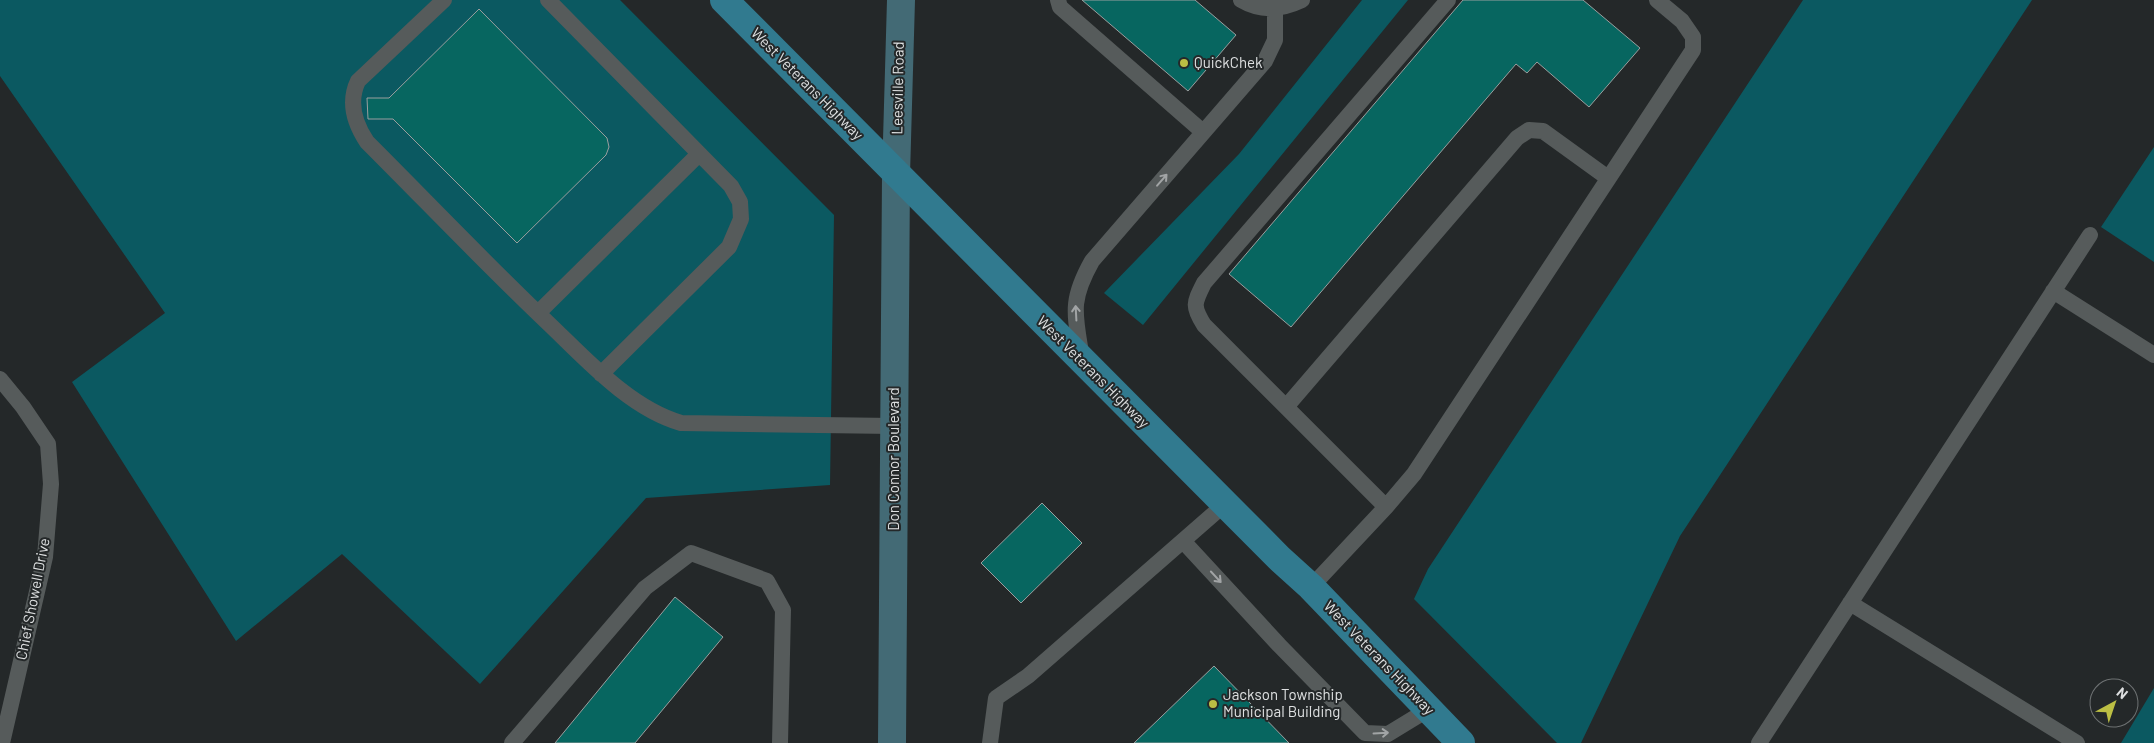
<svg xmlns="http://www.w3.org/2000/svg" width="2154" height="743" font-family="Barlow,sans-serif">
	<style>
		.green { fill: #0b5961 }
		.building { fill: #076660; stroke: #9a9f9f }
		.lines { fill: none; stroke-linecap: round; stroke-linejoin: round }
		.lane { stroke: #565b5b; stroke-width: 16 }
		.secondary { stroke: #436a75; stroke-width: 28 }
		.primary { stroke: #317a8f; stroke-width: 28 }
		.oneway { stroke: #a1a4a5 }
		.poi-dot { fill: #bcbf44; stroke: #242829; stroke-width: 2 }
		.labels { text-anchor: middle; stroke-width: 4; stroke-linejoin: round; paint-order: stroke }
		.poi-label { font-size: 15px; fill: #dee0e1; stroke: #242829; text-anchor: start }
		.street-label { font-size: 15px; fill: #dee0e1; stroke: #242829 }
	</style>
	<rect width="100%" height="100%" fill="#242829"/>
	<path class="green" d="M 0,0 L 620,0 L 834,215 L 830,485 L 646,498 L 480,684 L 342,554 L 236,641 L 72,382 L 165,313 L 0,76 Z
		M 1362,0 L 1408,0 L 1143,325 L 1104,293 L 1239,154 Z
		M 1803,0 L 2032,0 L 1680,536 L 1581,743 L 1557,743 L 1414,599 L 1428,569 Z
		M 2154,147 L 2154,262 L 2101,227 Z
		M 2154,688 L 2154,743 L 2121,743 Z"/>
	<path class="building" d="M 1082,0 L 1195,0 L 1236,35 L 1188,91 Z
		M 1463,0 L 1583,0 L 1640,48 L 1589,107 L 1537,62 L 1527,73 L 1516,64 L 1291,327 L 1229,274 Z
		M 479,9 L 607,138 L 609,147 L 606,155 L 517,243 L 393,119 L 368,119 L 367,98 L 389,98 Z
		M 1042,503 L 1082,543 L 1021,603 L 981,563 Z
		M 675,597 L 723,637 L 635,743 L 555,743 Z
		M 1214,666 L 1289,743 L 1134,743 Z"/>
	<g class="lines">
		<path class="lane" d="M 444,0 L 358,81 C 348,102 355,124 367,142 C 427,202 485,263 547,322 C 585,358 629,408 681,423 L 894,426
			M 548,0 L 731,186 L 740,202 L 741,219 L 729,247 L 601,374
			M 1058,0 L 1060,7 L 1203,132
			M 1241,0 C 1261,12 1283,9 1302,0
			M 2053,291 L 2154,355
			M 538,313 L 699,154
			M 1082,359 C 1075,314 1069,302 1092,261 L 1265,61 L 1275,40 L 1275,9
			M 0,379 L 23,407 L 48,444 L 51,484 L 45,557 L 2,743
			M 1286,407 L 1517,138 L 1529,130 L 1543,131 L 1608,178
			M 1386,507 L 1204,325 C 1192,306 1194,303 1204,283 L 1448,0
			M 1183,541 L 1279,645 L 1365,733 L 1388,734 L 1429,709
			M 1311,587 L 1386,507 L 1414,474 L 1693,50 L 1693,37 L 1682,21 L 1657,0
			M 1850,603 L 2077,743
			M 512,743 L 645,588 L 691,553 L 767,581 L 783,610 L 780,743
			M 990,743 L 996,698 L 1028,676 L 1225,504
			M 1759,743 L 2090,235"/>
		<path class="secondary" d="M 892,743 L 896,175 L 901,0"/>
		<path class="primary" d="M 724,0 L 1279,558 L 1311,587 L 1461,743"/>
	</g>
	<defs><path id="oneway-shaft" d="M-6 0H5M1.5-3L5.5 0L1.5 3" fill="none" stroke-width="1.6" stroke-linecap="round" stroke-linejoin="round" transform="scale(1.25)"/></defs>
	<g class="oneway">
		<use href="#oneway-shaft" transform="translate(1162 180) rotate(-49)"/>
		<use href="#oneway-shaft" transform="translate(1076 313) rotate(-93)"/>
		<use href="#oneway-shaft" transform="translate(1216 577) rotate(47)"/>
		<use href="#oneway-shaft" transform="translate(1381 733) rotate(-3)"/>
	</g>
	<g class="poi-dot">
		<circle cx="1184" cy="63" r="5"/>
		<circle cx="1213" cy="704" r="5"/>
	</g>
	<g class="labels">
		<g class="poi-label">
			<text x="1194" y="68">QuickChek</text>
			<text x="1223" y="700">Jackson Township<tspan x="1223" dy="17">Municipal Building</tspan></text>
		</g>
		<g class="street-label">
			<text transform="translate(807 84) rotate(45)" y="5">West Veterans Highway</text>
			<text transform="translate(898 88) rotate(-89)" y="5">Leesville Road</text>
			<text transform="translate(1093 372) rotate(45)" y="5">West Veterans Highway</text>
			<text transform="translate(894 459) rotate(-90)" y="5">Don Connor Boulevard</text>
			<text transform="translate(33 599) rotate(-79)" y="5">Chief Showell Drive</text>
			<text transform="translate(1379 658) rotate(46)" y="5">West Veterans Highway</text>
		</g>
	</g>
	<g transform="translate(2114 703) rotate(40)"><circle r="24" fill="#242829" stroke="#6e7273"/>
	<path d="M0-4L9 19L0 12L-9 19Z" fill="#bcbf44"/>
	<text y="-8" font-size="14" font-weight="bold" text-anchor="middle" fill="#dee0e1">N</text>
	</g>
</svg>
